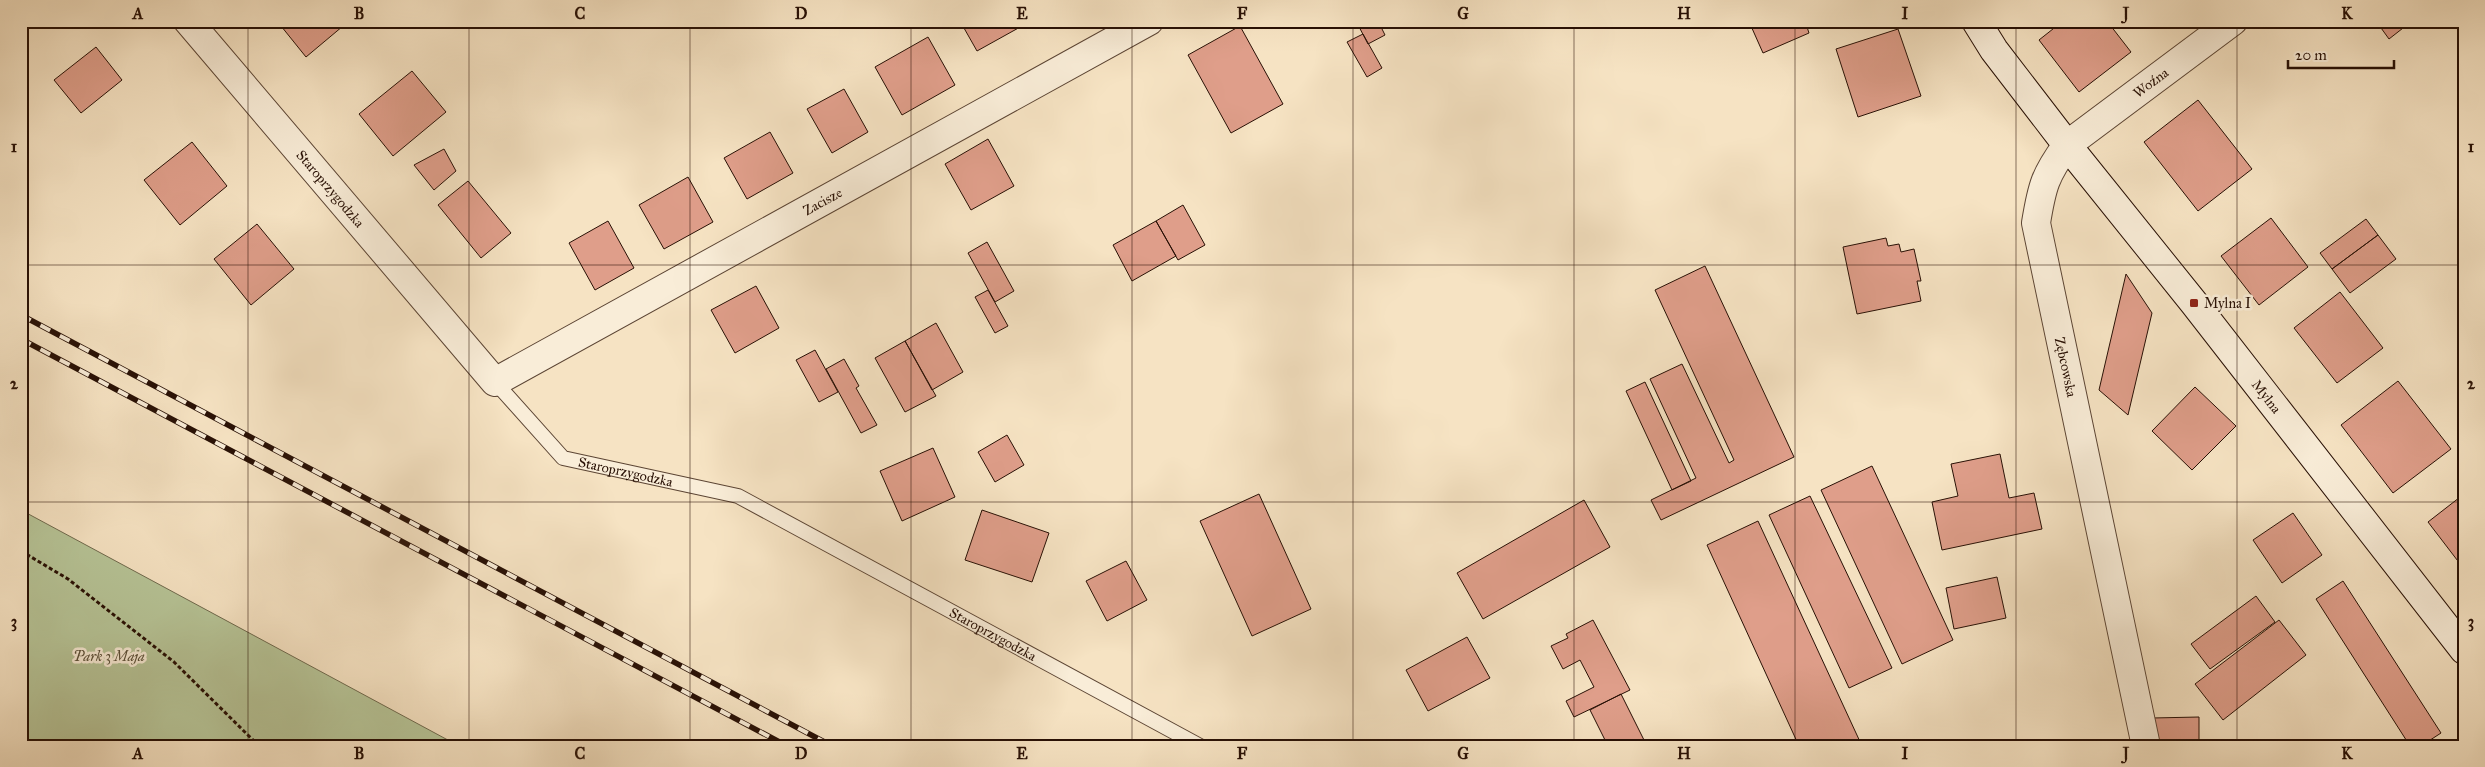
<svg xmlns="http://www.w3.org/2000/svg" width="2485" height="767" font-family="'IM FELL Great Primer',serif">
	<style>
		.green { fill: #b7c598; stroke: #706a4e }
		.building { fill: #df9e8a; stroke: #281005 }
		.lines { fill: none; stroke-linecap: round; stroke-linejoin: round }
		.lane-casing { stroke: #5c4534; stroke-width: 16 }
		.street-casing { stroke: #5c4534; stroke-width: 30 }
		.secondary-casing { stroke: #281005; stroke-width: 30 }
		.path { stroke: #281005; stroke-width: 3; stroke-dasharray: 4 2.5; stroke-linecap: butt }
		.lane { stroke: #f9edd8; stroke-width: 14 }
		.street { stroke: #f9edd8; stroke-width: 28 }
		.secondary { stroke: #f9edd8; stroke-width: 28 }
		.rail-casing { stroke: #281005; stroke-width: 5.5 }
		.rail { stroke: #f9edd8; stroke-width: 4; stroke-dasharray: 11; stroke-linecap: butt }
		.grid { fill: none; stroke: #281005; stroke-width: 1; stroke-opacity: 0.55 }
		.poi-dot { fill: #8f2418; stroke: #f9edd8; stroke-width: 2 }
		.labels { text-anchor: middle; stroke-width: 5; stroke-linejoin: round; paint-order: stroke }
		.street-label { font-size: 14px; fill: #281005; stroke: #f9edd8 }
		.poi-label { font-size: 14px; fill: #281005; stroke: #f9edd8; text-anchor: start }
		.park-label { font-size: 14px; font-style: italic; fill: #5a4f38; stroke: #f9edd8 }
		.neatline { fill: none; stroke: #281005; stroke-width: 2 }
		.grid-label { font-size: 16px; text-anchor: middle; font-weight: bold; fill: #281005 }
	</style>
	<rect width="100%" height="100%" fill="#f6e3c3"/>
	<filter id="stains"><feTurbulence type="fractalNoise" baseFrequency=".004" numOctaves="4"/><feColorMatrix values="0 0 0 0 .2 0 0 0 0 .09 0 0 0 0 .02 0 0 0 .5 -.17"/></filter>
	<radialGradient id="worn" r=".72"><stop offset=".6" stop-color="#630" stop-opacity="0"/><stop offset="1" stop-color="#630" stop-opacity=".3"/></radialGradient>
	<path class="green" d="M 21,510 L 459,746 L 21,746 Z"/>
	<path class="building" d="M 277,21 L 349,21 L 306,57 Z
		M 960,21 L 1031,21 L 977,51 Z
		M 1356,21 L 1365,21 L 1366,23 L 1378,21 L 1385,35 L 1368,44 Z
		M 1762,21 L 1805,21 L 1809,33 L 1763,53 L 1751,26 Z
		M 2063,21 L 2107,21 L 2131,52 L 2079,92 L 2039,40 Z
		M 2376,21 L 2412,21 L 2389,39 Z
		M 1240,26 L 1283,104 L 1231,133 L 1188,55 Z
		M 1898,29 L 1921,96 L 1858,117 L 1836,49 Z
		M 1363,34 L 1382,68 L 1367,77 L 1347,42 Z
		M 928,37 L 955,85 L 902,115 L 875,67 Z
		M 96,47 L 122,80 L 81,113 L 54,80 Z
		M 412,71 L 446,112 L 393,156 L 359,114 Z
		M 844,89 L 868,132 L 832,153 L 807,109 Z
		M 2198,100 L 2252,169 L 2198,211 L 2144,142 Z
		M 770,132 L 793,173 L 747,199 L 724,158 Z
		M 988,139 L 1014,186 L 971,210 L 945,164 Z
		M 192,142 L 227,186 L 180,225 L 144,180 Z
		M 444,149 L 456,171 L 434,190 L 414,165 Z
		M 688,177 L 713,222 L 664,249 L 639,205 Z
		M 468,181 L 511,233 L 481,258 L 438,205 Z
		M 1183,205 L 1205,245 L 1178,260 L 1156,221 Z
		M 2271,218 L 2308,267 L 2259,305 L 2221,256 Z
		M 2366,219 L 2378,235 L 2332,269 L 2320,253 Z
		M 608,221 L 634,268 L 595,290 L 569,243 Z
		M 1156,221 L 1176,256 L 1132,281 L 1113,245 Z
		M 257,224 L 294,269 L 251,305 L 214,259 Z
		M 2378,235 L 2396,259 L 2350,293 L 2332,269 Z
		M 1886,238 L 1888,246 L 1899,244 L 1901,252 L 1914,249 L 1921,281 L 1917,281 L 1921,301 L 1857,314 L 1843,247 Z
		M 987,242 L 1014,291 L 995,302 L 968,253 Z
		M 1705,266 L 1794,457 L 1661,520 L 1651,500 L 1696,478 L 1650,379 L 1682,364 L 1729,463 L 1734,460 L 1655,290 Z
		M 2126,274 L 2152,313 L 2128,415 L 2099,390 Z
		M 756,286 L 779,328 L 735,353 L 711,310 Z
		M 988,290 L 1008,326 L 995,333 L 975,297 Z
		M 2340,292 L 2383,348 L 2337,383 L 2294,328 Z
		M 936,323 L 963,372 L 932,390 L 905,341 Z
		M 905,341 L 936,396 L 905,412 L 875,358 Z
		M 815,350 L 838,392 L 819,402 L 796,360 Z
		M 844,359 L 859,386 L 856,388 L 877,425 L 861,433 L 826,369 Z
		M 2398,381 L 2451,449 L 2393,493 L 2341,425 Z
		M 1645,382 L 1691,481 L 1672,490 L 1626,391 Z
		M 2195,387 L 2236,426 L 2192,470 L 2152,431 Z
		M 1007,435 L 1024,465 L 995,482 L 978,452 Z
		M 933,448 L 955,497 L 902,521 L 880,471 Z
		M 2000,454 L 2009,498 L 2034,493 L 2042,529 L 1942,550 L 1932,502 L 1958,496 L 1951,464 Z
		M 1872,466 L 1953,640 L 1902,664 L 1821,490 Z
		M 1259,494 L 1311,609 L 1252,636 L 1200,521 Z
		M 2464,494 L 2464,569 L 2428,522 Z
		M 1810,496 L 1892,668 L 1849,688 L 1769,515 Z
		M 1584,500 L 1610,547 L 1483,619 L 1457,573 Z
		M 982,510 L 1049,533 L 1032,582 L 965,560 Z
		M 2293,513 L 2322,555 L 2282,583 L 2253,540 Z
		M 1758,521 L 1862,746 L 1799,746 L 1707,545 Z
		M 1126,561 L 1147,600 L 1107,621 L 1086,581 Z
		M 1997,577 L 2006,618 L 1954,629 L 1946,588 Z
		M 2343,581 L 2441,733 L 2421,746 L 2410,746 L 2316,599 Z
		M 2256,596 L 2275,622 L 2210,669 L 2191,644 Z
		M 1593,620 L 1630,690 L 1574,717 L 1566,701 L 1594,687 L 1580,660 L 1563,669 L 1551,646 L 1568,638 L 1566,634 Z
		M 2279,620 L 2306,655 L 2223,720 L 2195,684 Z
		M 1467,637 L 1490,678 L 1428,711 L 1406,670 Z
		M 1621,694 L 1647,746 L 1608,746 L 1590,710 Z
		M 2199,717 L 2199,746 L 2152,746 L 2152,718 Z"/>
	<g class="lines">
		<g class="lane-casing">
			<g id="lane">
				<path id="s1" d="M 495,382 L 563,458 L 738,496 L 1200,746"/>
			</g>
		</g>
		<g class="street-casing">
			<g id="street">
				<path id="s2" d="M 188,21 L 495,382 L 1149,21"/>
				<path id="s3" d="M 2146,746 L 2036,223 C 2042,186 2045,175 2067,145 L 2233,21"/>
			</g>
		</g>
		<g class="secondary-casing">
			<g id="secondary">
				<path id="s4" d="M 1976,21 L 1994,50 L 2067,145 L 2194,303 L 2464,650"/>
			</g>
		</g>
		<path class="path" d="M 21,551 L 68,579 L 174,662 L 259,746"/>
		<use href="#lane" class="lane"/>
		<use href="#street" class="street"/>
		<use href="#secondary" class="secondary"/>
		<g class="rail-casing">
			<path id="rail" d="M 21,315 L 832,746
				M 21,339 L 787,746"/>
		</g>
		<use href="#rail" class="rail"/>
	</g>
	<path class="grid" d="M 248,21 L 248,746M 469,21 L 469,746M 690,21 L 690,746M 911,21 L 911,746M 1132,21 L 1132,746M 1353,21 L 1353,746M 1574,21 L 1574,746M 1795,21 L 1795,746M 2016,21 L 2016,746M 2237,21 L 2237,746M 21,265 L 2464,265M 21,502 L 2464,502"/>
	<rect class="poi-dot" x="2189" y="298" width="10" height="10" rx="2.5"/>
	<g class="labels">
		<g class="street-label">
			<text dy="5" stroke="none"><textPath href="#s3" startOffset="724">Woźna</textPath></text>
			<text dy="5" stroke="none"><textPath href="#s2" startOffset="220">Staroprzygodzka</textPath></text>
			<text dy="5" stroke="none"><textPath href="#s2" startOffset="848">Zacisze</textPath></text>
			<text transform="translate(2066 367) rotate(78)" y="5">Zębcowska</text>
			<text dy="5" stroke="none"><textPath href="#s4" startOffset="475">Mylna</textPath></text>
			<text dy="5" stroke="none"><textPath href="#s1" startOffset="166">Staroprzygodzka</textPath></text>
			<text dy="5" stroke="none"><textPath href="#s1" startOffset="571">Staroprzygodzka</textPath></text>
		</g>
		<g class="poi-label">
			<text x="2204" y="308">Mylna I</text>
		</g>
		<g class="park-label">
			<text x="109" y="661">Park 3 Maja</text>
		</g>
	</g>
	<rect width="2485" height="767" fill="none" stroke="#f6e3c3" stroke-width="55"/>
	<path d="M2288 60v8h106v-8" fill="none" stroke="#281005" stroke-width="2.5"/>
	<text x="2295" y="60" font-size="15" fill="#281005" stroke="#f9edd8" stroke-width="4" paint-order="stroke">20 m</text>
	<rect x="28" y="28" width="2430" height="712" class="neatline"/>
	<g class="grid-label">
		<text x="138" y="19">A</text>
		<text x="359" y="19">B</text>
		<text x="580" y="19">C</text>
		<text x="801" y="19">D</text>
		<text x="1022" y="19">E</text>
		<text x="1242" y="19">F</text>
		<text x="1463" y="19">G</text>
		<text x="1684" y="19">H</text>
		<text x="1905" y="19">I</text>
		<text x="2126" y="19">J</text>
		<text x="2347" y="19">K</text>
		<text x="14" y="152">1</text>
		<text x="2471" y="152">1</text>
		<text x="14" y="389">2</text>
		<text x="2471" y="389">2</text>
		<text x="14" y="627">3</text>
		<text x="2471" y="627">3</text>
		<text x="138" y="759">A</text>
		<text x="359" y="759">B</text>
		<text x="580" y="759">C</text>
		<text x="801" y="759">D</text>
		<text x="1022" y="759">E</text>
		<text x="1242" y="759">F</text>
		<text x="1463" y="759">G</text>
		<text x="1684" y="759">H</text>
		<text x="1905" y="759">I</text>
		<text x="2126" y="759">J</text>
		<text x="2347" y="759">K</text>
	</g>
	<rect width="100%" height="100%" filter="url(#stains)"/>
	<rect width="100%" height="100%" fill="url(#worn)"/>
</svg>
